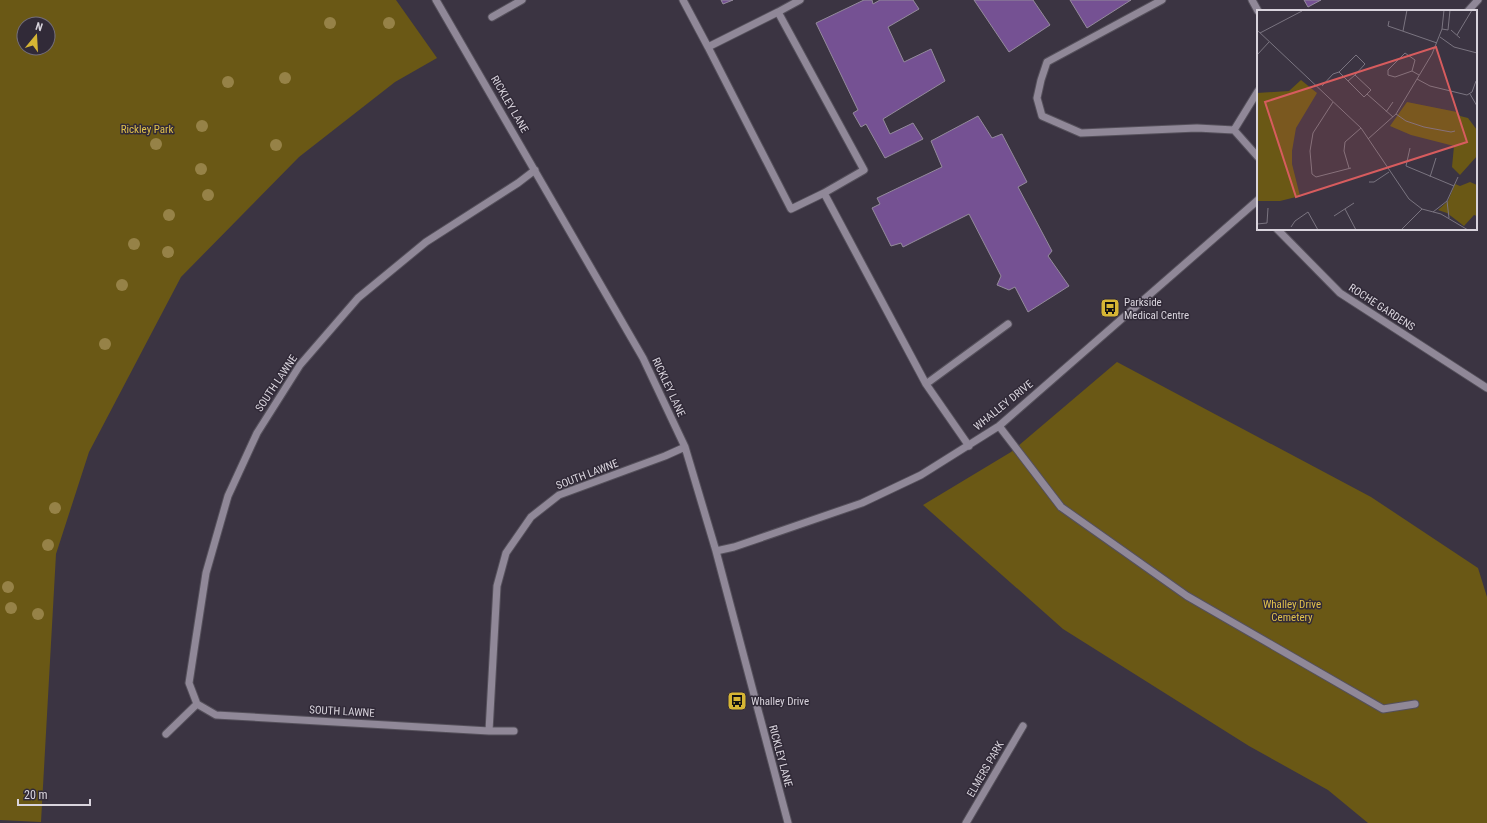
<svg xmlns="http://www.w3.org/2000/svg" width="1487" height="823" font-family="'Roboto Condensed',sans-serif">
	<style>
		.green { fill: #6a5815; fill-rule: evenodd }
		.building { fill: #755193; stroke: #948b9c }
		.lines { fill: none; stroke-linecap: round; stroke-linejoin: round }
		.minor-casing { stroke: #55505b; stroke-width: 9 }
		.minor { stroke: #908898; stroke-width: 7 }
		.tree { fill: #968247 }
		.labels { text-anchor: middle; stroke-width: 3; stroke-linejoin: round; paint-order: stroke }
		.street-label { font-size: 11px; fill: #d9d4dd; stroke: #312a38 }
		.park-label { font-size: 11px; fill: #e1c14b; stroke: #312a38 }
		.poi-label { font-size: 11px; fill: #d9d4dd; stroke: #312a38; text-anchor: start }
		.inset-road { fill: none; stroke: #7a7480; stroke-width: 1 }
		.view { fill: #d75c5e; fill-opacity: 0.15; stroke: #d75c5e; stroke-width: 2 }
		.inset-edge { fill: none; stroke: #d9d4dd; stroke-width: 2 }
	</style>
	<rect width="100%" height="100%" fill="#3b3442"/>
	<path class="green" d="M 0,0 L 396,0 L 437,58 L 395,82 L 299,157 L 181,277 L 89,452 L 56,554 L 41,822 L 0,820 ZM 24,24 L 48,24 L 48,48 L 24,48 Z
		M 1117,362 L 1371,497 L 1478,568 L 1487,597 L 1487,823 L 1368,823 L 1328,790 L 1249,746 L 1063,629 L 923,505 L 1011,452 Z"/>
	<path class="building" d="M 721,0 L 733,0 L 723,4 Z
		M 864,0 L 872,0 L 873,4 L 880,0 L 913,0 L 919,9 L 888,27 L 904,62 L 931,49 L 945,81 L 883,119 L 890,134 L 913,123 L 923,139 L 885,158 L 866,124 L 861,127 L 853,113 L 858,110 L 816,23 Z
		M 974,0 L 1033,0 L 1050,25 L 1009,52 Z
		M 1070,0 L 1131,0 L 1087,28 Z
		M 1304,0 L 1321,0 L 1308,7 Z
		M 978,116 L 992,138 L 1002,134 L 1027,182 L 1018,187 L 1052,251 L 1048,256 L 1069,286 L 1028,312 L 1015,287 L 1009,290 L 997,285 L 1001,276 L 969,214 L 903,247 L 901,243 L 891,246 L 872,208 L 880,204 L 877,198 L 942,167 L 931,141 Z"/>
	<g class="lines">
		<g class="minor-casing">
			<path id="minor" d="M 436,0 L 643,358 L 685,447 L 716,551 L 788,823
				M 683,0 L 708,47
				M 1162,0 L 1047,62 L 1041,80 L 1037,98 L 1042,116 L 1081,133 L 1197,128 L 1234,130 L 1258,157
				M 1252,0 L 1258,11
				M 1468,11 L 1478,0
				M 778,12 L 800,0
				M 492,17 L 522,0
				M 1234,130 L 1258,91
				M 824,193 L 864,170 L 778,12 L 708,47 L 791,209 L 824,193 L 926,384 L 969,446
				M 1277,229 L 1340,293 L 1487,388
				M 926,384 L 1008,324
				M 999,426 L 1061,507 L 1187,596 L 1383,709 L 1415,704
				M 716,551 L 734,547 L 862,503 L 921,475 L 999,426 L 1258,200
				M 489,731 L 497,586 L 506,553 L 531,517 L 559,495 L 665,456 L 685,447
				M 514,731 L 489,731 L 216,715 L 197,704 L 189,683 L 206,573 L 228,496 L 257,433 L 300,365 L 358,298 L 426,242 L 518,183 L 535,170
				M 166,734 L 197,704
				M 966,823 L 1023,726"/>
		</g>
		<use href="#minor" class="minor"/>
	</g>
	<g class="tree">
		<circle cx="330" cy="23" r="6"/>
		<circle cx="389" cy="23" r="6"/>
		<circle cx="285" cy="78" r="6"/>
		<circle cx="228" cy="82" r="6"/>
		<circle cx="202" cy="126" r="6"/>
		<circle cx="156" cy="144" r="6"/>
		<circle cx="276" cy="145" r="6"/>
		<circle cx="201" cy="169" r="6"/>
		<circle cx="208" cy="195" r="6"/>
		<circle cx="169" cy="215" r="6"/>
		<circle cx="134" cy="244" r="6"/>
		<circle cx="168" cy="252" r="6"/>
		<circle cx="122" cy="285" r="6"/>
		<circle cx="105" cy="344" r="6"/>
		<circle cx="55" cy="508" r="6"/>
		<circle cx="48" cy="545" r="6"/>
		<circle cx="8" cy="587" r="6"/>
		<circle cx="11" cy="608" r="6"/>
		<circle cx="38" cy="614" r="6"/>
	</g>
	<defs>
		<g id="bus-square" transform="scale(1)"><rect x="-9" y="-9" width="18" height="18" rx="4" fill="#d6b534" stroke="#312a38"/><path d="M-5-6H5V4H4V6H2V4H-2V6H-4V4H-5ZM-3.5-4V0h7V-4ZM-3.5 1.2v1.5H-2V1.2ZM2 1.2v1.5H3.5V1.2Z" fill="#111"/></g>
	</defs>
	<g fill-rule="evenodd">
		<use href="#bus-square" x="1110" y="308"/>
		<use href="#bus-square" x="737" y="701"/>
	</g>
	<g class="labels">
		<g class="street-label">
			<text transform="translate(510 104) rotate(60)" y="4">RICKLEY LANE</text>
			<text transform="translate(1382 307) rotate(33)" y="4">ROCHE GARDENS</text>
			<text transform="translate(276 383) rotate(-56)" y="4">SOUTH LAWNE</text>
			<text transform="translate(669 387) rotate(65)" y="4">RICKLEY LANE</text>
			<text transform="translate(1003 405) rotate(-39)" y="4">WHALLEY DRIVE</text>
			<text transform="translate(587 474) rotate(-21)" y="4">SOUTH LAWNE</text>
			<text transform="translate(342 711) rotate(3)" y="4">SOUTH LAWNE</text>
			<text transform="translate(781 756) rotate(75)" y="4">RICKLEY LANE</text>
			<text transform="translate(985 769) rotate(-60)" y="4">ELMERS PARK</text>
		</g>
		<g class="park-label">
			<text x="147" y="133">Rickley Park</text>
			<text x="1292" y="608">Whalley Drive<tspan x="1292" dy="13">Cemetery</tspan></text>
		</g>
		<g class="poi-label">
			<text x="1124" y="306">Parkside<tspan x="1124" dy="13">Medical Centre</tspan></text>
			<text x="751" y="705">Whalley Drive</text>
		</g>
	</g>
	<g transform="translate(1257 10)">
		<rect width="220" height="220" fill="#3b3442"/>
		<path d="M 44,70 L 60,83 L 39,118 L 35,141 L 35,154 L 43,186 L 23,191 L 0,191 L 0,83 L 32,81 ZM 150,92 L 200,102 L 203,106 L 211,108 L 220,120 L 220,146 L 203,165 L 195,157 L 197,136 L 154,125 L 133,116 ZM 213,172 L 220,175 L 220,206 L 217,205 L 207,216 L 190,203 L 181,200 L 191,191 L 198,174 L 203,176 Z" fill="#6a5815"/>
		<path class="inset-road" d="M 132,11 L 131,16 L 180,33M 185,19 L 191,20 L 193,0M 0,20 L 104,118 L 152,189 L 165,199 L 184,204 L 211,220M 194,20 L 203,28M 146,21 L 150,0M 3,23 L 45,1M 200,25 L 215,0M 183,27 L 197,37 L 220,43M 0,45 L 12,32M 155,61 L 158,50 L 148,43 L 131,60 L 131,65 L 138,67 L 155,61 L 162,65M 160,69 L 173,76 L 210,85 L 215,82 L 219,71M 91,71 L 82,62 L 99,45 L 108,54 L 98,65M 65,76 L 76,64 L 82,62M 110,84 L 114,80 L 98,65 L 91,71 L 107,87 L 110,84 L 136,107M 213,84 L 220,96M 76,92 L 56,123 L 53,141 L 55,164 L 59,167 L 94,158M 129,102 L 136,92M 139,104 L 149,111 L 167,117 L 194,122 L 198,121M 111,129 L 139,104 L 175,44 L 185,19 L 187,0M 153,138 L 149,156 L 197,176M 92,158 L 87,141 L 88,132 L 104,118M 173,167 L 179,148M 112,172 L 117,172 L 132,162M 88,199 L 99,220M 176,202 L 190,191M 77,206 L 97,193M 192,208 L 190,191 L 201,167M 0,214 L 10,213 L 11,198M 34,217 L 38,211 L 51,202 L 61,220M 144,220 L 165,199"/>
		<path class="view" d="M 179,37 L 210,132 L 39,187 L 8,92 Z"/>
		<rect width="220" height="220" class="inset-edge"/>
	</g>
	<g transform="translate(36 36) rotate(18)"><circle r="19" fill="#312a38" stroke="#746e7a"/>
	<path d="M0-3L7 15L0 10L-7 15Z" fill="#d6b534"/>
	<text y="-6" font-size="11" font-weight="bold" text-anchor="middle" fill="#d9d4dd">N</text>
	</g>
	<path d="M18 799v6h72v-6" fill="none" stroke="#d9d4dd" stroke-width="2"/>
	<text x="24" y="799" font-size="12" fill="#d9d4dd" stroke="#312a38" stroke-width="3" paint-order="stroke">20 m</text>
</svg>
